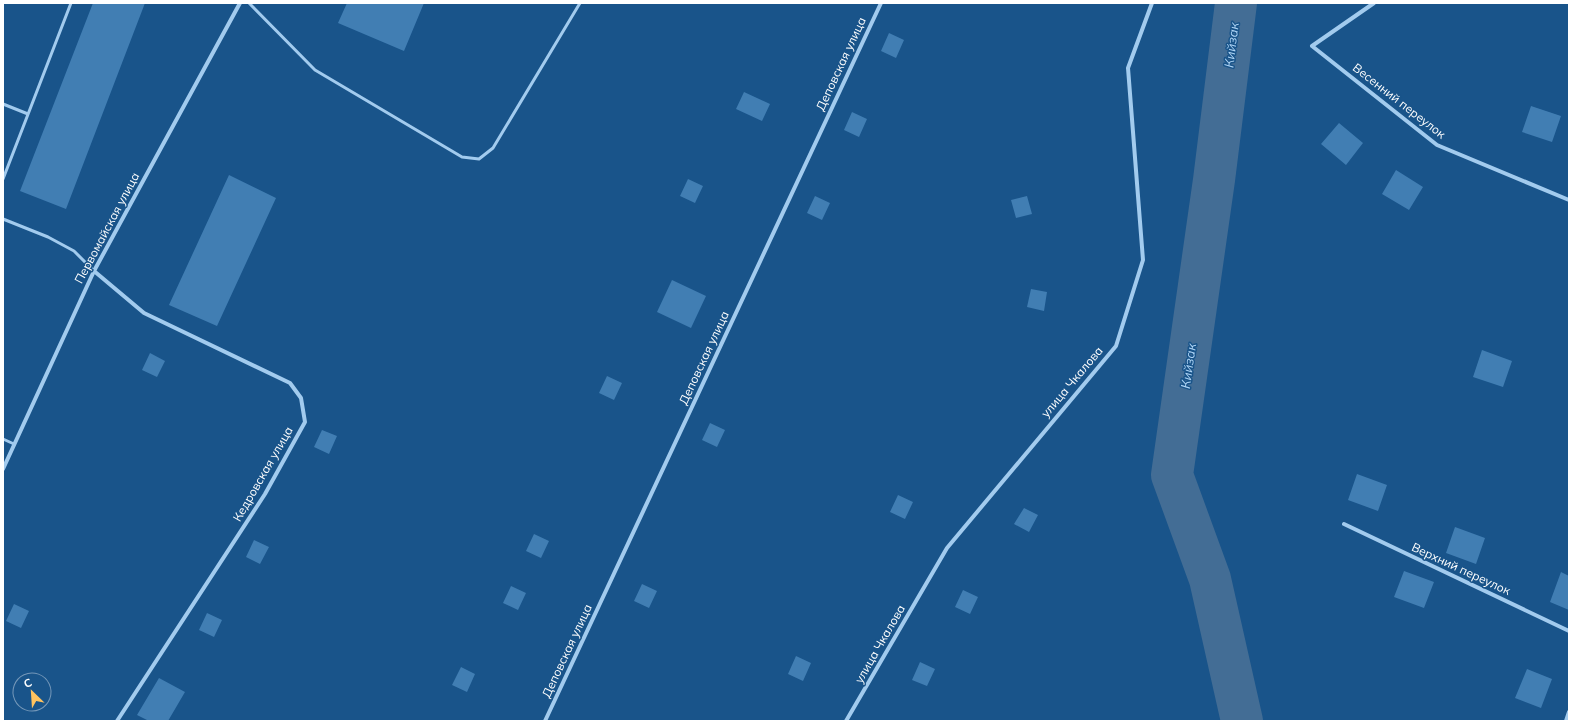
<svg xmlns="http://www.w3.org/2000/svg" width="1572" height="724" font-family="Mulish,sans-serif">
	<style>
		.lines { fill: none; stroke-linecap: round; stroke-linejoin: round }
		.river { stroke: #436d95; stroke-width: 42 }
		.building { fill: #417eb3 }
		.service { stroke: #a2cbee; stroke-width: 3 }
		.minor { stroke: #a2cbee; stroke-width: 4 }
		.labels { text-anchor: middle; stroke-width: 3; stroke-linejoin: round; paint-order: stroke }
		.street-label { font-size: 12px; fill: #fff; stroke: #19548a }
		.water-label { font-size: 13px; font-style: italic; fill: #aed4f5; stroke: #19548a }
	</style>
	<rect width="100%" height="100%" fill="#19548a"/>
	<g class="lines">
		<path class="river" d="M 1236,3 L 1214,180 L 1172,475 L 1210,579 L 1242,721"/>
	</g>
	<path class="building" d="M 93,3 L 145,3 L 66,209 L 20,191 Z
		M 347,3 L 424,3 L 404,51 L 338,23 Z
		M 889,33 L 904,40 L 896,58 L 881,51 Z
		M 744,92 L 770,104 L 762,121 L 736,109 Z
		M 1531,106 L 1561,116 L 1552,142 L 1522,132 Z
		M 852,112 L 867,119 L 859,137 L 844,130 Z
		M 1339,123 L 1363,143 L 1346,165 L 1321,144 Z
		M 1396,170 L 1423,187 L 1409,210 L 1382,194 Z
		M 229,175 L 276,198 L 217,326 L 169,305 Z
		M 688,179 L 703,186 L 695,203 L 680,196 Z
		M 815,196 L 830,203 L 822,220 L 807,213 Z
		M 1027,196 L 1032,214 L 1016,218 L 1011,200 Z
		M 672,280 L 706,296 L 691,328 L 657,312 Z
		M 1031,289 L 1047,292 L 1044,311 L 1027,307 Z
		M 1482,350 L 1512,361 L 1503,387 L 1473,377 Z
		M 150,353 L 165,361 L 157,377 L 142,370 Z
		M 607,376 L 622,383 L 614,400 L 599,393 Z
		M 710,423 L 725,430 L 717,447 L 702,440 Z
		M 322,430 L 337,436 L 329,454 L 314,447 Z
		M 1357,474 L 1387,485 L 1378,511 L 1348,500 Z
		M 898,495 L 913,502 L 905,519 L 890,512 Z
		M 1024,508 L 1038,515 L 1029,532 L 1014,524 Z
		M 1455,527 L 1485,538 L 1476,564 L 1446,553 Z
		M 534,534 L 549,541 L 541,558 L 526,551 Z
		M 254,540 L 269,547 L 260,564 L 246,557 Z
		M 1404,571 L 1434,582 L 1424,608 L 1394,597 Z
		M 1561,572 L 1569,576 L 1569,610 L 1550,602 Z
		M 642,584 L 657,591 L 649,608 L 634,601 Z
		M 511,586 L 526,593 L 518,610 L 503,603 Z
		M 963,590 L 978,597 L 970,614 L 955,607 Z
		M 14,604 L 29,611 L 21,628 L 6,621 Z
		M 207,613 L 222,620 L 214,637 L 199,630 Z
		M 796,656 L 811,663 L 803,681 L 788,674 Z
		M 920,662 L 935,669 L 927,686 L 912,680 Z
		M 461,667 L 475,674 L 467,692 L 452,685 Z
		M 1527,669 L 1552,679 L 1541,708 L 1515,698 Z
		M 159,678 L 185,692 L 168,721 L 149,721 L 137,715 Z"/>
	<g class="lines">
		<path class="service" d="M 249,3 L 315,70 L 462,157 L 479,159 L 493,148 L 580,3
			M 3,104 L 28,114
			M 3,179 L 71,3
			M 3,219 L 48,237 L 74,251 L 94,271
			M 3,439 L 14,444"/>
		<path class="minor" d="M 1374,3 L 1312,46 L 1437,145 L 1569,200
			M 94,271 L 144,313 L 290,383 L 301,398 L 305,422 L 265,494 L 117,721
			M 3,469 L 94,271 L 240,3
			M 1344,524 L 1569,631
			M 545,721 L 881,3
			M 846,721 L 947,548 L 1116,346 L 1143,260 L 1128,68 L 1152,3
			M 1566,721 L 1569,712"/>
	</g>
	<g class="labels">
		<g class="street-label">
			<text transform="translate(841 64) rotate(-65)" y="4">Деповская улица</text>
			<text transform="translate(1399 101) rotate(38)" y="4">Весенний переулок</text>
			<text transform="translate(107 228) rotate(-62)" y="4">Первомайская улица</text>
			<text transform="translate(704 358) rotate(-65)" y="4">Деповская улица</text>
			<text transform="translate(1072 382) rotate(-50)" y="4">улица Чкалова</text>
			<text transform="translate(263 474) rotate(-60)" y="4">Кедровская улица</text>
			<text transform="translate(1461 569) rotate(25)" y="4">Верхний переулок</text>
			<text transform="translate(880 644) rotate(-60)" y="4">улица Чкалова</text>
			<text transform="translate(567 651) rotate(-65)" y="4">Деповская улица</text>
		</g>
		<g class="water-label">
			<text transform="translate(1231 45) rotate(-83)" y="5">Кийзак</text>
			<text transform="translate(1188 366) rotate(-82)" y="5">Кийзак</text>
		</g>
	</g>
	<rect width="1572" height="724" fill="none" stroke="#ffffff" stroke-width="8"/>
	<g transform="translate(32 692) rotate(335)"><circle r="19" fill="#19548a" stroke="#7598b9"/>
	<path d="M0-3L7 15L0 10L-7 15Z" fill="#ffc35f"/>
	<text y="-6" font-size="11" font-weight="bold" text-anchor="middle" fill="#ffffff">С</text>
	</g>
</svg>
